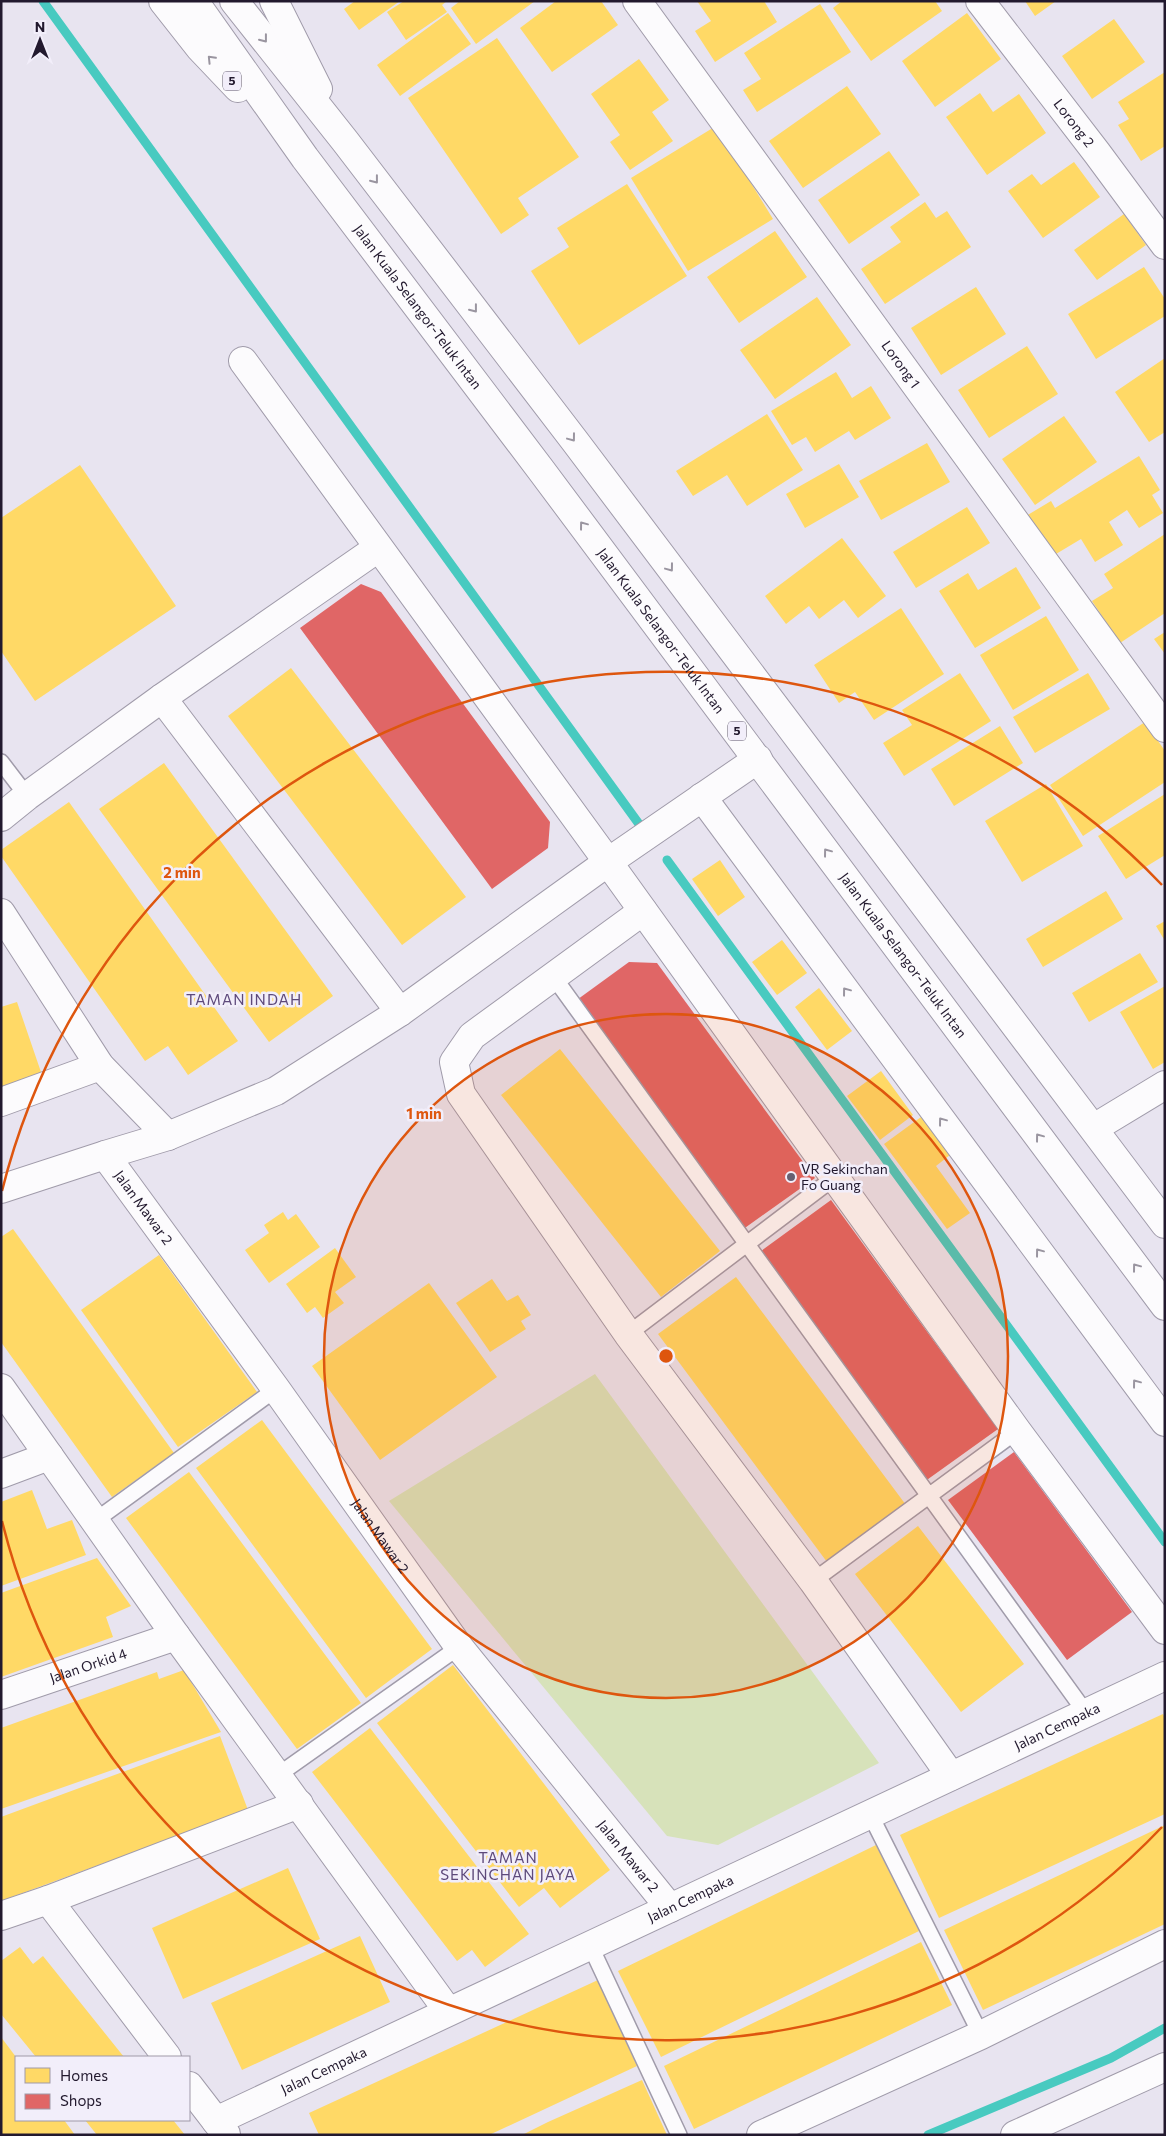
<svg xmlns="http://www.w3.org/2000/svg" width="1166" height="2136" font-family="Commissioner,sans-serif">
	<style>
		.green { fill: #d7e2ba }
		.homes { fill: #ffd966 }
		.shops { fill: #e06666 }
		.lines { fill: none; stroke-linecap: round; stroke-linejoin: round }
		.stream { stroke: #48cac0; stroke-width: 9 }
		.lane-casing { stroke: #a09baa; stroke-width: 18 }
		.street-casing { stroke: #a09baa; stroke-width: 30 }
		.secondary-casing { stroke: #a09baa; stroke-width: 30 }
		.highway-casing { stroke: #a09baa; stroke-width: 30 }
		.lane { stroke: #fcfbfd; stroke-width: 15 }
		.street { stroke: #fcfbfd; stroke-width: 28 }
		.secondary { stroke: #fcfbfd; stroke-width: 28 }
		.highway { stroke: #fcfbfd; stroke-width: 28 }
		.oneway { stroke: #9a95a0 }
		.ring { fill: none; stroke: #de560e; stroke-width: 2.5 }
		.poi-dot { fill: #676072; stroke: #f2eefa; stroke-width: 2 }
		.labels { text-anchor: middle; stroke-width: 5; stroke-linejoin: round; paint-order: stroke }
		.shield { fill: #f2eefa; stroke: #60596b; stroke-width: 1 }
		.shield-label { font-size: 12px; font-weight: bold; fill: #22192e }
		.street-label { font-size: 14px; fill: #22192e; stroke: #f2eefa }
		.poi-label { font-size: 14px; fill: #22192e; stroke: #f2eefa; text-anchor: start }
		.neighbourhood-label { font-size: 15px; letter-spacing: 1px; fill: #5e4a7b; stroke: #f2eefa }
		.centre { fill: #de560e; stroke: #f2eefa; stroke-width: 2.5 }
		.ring-label { font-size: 15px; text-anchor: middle; font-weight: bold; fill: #de560e; stroke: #f2eefa; stroke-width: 5; stroke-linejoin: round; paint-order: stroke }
	</style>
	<rect width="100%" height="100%" fill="#e8e4f0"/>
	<path class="green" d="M 595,1374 L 879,1763 L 718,1845 L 667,1836 L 389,1501 Z"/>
	<path class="homes" d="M 355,1 L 400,1 L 359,30 L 344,9 Z
		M 404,1 L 447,1 L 442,5 L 447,12 L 406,40 L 387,12 Z
		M 460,1 L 535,1 L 476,44 L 451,8 Z
		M 556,1 L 601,1 L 618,25 L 552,72 L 520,28 Z
		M 697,1 L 764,1 L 777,22 L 715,62 L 695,31 L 711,21 Z
		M 842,1 L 935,1 L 942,11 L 871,61 L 833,8 Z
		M 1025,1 L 1056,1 L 1035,16 Z
		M 820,4 L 851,52 L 757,112 L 743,90 L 761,79 L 744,53 Z
		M 448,13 L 471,44 L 400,96 L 377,65 Z
		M 967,13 L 1001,59 L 935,107 L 902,61 Z
		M 1114,19 L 1145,62 L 1092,99 L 1062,56 Z
		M 497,38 L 579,157 L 518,198 L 529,215 L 501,234 L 408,98 Z
		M 639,59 L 669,100 L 652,112 L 673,141 L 630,170 L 610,142 L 620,135 L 591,94 Z
		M 1165,72 L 1165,146 L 1141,161 L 1118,125 L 1129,119 L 1118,102 Z
		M 847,86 L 881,134 L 803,188 L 769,141 Z
		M 980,93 L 993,112 L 1019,94 L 1046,133 L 987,175 L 946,117 Z
		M 716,126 L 773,219 L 688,271 L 631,178 Z
		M 889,151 L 920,195 L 849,244 L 818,200 Z
		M 1074,162 L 1100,197 L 1043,238 L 1008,191 L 1032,174 L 1041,185 Z
		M 627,184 L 687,276 L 579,345 L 531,271 L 569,247 L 557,228 Z
		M 925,202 L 936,218 L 947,211 L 971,247 L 885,304 L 861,269 L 901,242 L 890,227 Z
		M 1124,214 L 1146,245 L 1097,280 L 1074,250 Z
		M 775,231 L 807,277 L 739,323 L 707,277 Z
		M 1144,267 L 1165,299 L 1165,316 L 1096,359 L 1068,314 Z
		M 976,287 L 1006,334 L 941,375 L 911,328 Z
		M 817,297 L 851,345 L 775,399 L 740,350 Z
		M 1027,346 L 1058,394 L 989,438 L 958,390 Z
		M 1165,358 L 1165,432 L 1149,442 L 1115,392 Z
		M 836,372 L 852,398 L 871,386 L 891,418 L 855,440 L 849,431 L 815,452 L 806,437 L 792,445 L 771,411 Z
		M 767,414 L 803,470 L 747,506 L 727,475 L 693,496 L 676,471 Z
		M 1064,416 L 1097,462 L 1035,505 L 1002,459 Z
		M 927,443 L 950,482 L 881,520 L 859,481 Z
		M 1139,456 L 1160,490 L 1152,495 L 1163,513 L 1139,528 L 1127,510 L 1109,522 L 1123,545 L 1095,562 L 1081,539 L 1051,557 L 1026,516 L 1051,501 L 1055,508 Z
		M 839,464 L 859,497 L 805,528 L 786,494 Z
		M 80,465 L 176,606 L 35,701 L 1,651 L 1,518 Z
		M 967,507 L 990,543 L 916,588 L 893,552 Z
		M 1165,534 L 1165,613 L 1120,643 L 1092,601 L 1113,588 L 1104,574 Z
		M 842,538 L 886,596 L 858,618 L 844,600 L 819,619 L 809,606 L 786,624 L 765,596 Z
		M 1016,567 L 1041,608 L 975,648 L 939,591 L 968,573 L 978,590 Z
		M 901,608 L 944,674 L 874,720 L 855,692 L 839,703 L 814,665 Z
		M 1046,616 L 1079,670 L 1013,710 L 980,655 Z
		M 1165,632 L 1165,654 L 1154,639 Z
		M 291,668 L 466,897 L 402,945 L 228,716 Z
		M 960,673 L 991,721 L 904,776 L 883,743 L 912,725 L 902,710 Z
		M 1088,673 L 1110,709 L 1035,753 L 1013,717 Z
		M 1145,722 L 1165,751 L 1165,782 L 1083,836 L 1050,785 Z
		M 1000,726 L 1023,763 L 954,806 L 931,769 Z
		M 164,763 L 333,996 L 269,1042 L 99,809 Z
		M 1046,784 L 1083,846 L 1022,882 L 985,821 Z
		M 1165,794 L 1165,855 L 1126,879 L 1098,836 Z
		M 69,802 L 238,1041 L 188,1075 L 168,1046 L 145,1061 L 1,856 L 1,850 Z
		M 720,860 L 745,897 L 718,916 L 692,879 Z
		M 1106,891 L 1123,919 L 1043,967 L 1026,939 Z
		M 1165,921 L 1165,941 L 1156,926 Z
		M 782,940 L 807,973 L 777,995 L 752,962 Z
		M 1140,953 L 1158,982 L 1089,1022 L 1072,993 Z
		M 1165,986 L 1165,1062 L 1153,1069 L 1120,1012 Z
		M 819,988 L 852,1031 L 827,1050 L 795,1007 Z
		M 17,1002 L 42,1075 L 1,1088 L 1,1007 Z
		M 560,1049 L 720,1251 L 661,1297 L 501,1095 Z
		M 881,1071 L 913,1115 L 880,1140 L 847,1096 Z
		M 921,1117 L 950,1155 L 936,1166 L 970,1213 L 947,1229 L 884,1144 Z
		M 283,1212 L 288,1220 L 296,1214 L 320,1247 L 269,1283 L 245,1250 L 269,1233 L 264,1225 Z
		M 13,1229 L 174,1453 L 112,1497 L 1,1342 L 1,1237 Z
		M 335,1248 L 356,1277 L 335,1292 L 344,1303 L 323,1318 L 315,1307 L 307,1313 L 286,1284 Z
		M 159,1255 L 257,1392 L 178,1447 L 81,1310 Z
		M 736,1277 L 906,1505 L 827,1562 L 658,1334 Z
		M 492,1279 L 507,1301 L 518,1295 L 531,1315 L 521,1321 L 526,1329 L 490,1352 L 456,1303 Z
		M 429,1283 L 497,1377 L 380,1460 L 312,1366 Z
		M 262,1420 L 432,1649 L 366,1698 L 196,1468 Z
		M 189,1472 L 361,1703 L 297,1749 L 126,1518 Z
		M 32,1490 L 47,1529 L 72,1520 L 86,1555 L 1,1586 L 1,1502 Z
		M 918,1526 L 1024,1664 L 961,1712 L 855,1574 Z
		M 97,1558 L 131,1606 L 106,1617 L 113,1637 L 1,1677 L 1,1593 Z
		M 453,1665 L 610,1870 L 560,1908 L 544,1888 L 519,1907 L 377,1723 Z
		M 184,1670 L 221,1732 L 1,1809 L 1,1728 L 157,1672 L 159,1679 Z
		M 1163,1714 L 1165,1718 L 1165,1814 L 939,1918 L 900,1835 Z
		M 370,1728 L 529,1934 L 485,1967 L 472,1950 L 457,1961 L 312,1772 Z
		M 220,1736 L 248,1810 L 1,1901 L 1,1817 Z
		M 1165,1825 L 1165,1924 L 983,2010 L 944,1930 Z
		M 876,1845 L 919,1931 L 661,2057 L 618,1971 Z
		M 288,1868 L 320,1939 L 183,1999 L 152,1928 Z
		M 360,1936 L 390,2002 L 242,2070 L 211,2003 Z
		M 921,1942 L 952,2005 L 694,2129 L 664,2066 Z
		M 20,1947 L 33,1964 L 43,1956 L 124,2057 L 36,2057 L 1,2014 L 1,1961 Z
		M 598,1980 L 637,2066 L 489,2135 L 319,2135 L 309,2113 Z
		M 1,2037 L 16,2057 L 16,2120 L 64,2120 L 75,2135 L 1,2135 Z
		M 642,2080 L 667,2135 L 522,2135 L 548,2122 Z
		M 85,2120 L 173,2120 L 185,2135 L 97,2135 Z"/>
	<path class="shops" d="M 361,584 L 381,592 L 550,822 L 548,848 L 492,889 L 300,628 Z
		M 629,962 L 657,963 L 815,1178 L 742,1230 L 574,1002 Z
		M 831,1200 L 998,1429 L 924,1482 L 757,1254 Z
		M 1014,1452 L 1132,1612 L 1067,1660 L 948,1500 Z"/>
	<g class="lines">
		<path class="stream" d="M 43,1 L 639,824
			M 667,860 L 1165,1542
			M 928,2135 L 1111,2058 L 1165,2028"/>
		<g class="lane-casing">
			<path id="lane" d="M 1,762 L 27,796
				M 553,976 L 1086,1713
				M 628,1334 L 835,1177
				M 96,1520 L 276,1389
				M 813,1581 L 1017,1431
				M 278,1775 L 459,1647
				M 870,1814 L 981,2035
				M 590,1945 L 679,2135"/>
		</g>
		<g class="street-casing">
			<g id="street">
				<path id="s1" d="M 637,1 L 1165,728"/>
				<path id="s2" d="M 980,1 L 1097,153 L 1165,245"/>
				<path d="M 243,361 L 608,862 L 1017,1431 L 1165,1630"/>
				<path d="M 162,698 L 400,1012"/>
				<path d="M 702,797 L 1165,1422"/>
				<path d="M 1,817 L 27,796 L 162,698 L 378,548"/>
				<path d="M 643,911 L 472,1036 L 454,1062 L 461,1094 L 628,1334 L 813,1581 L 951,1776"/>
				<path d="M 1,913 L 100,1066 L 168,1136"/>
				<path d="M 1,1102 L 100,1066"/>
				<path d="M 1094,1128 L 1165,1085"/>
				<path id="s3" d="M 105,1155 L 276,1389 L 459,1647 L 670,1908"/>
				<path d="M 1,1189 L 105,1155 L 168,1136 L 276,1091 L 400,1012 L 608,862 L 758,759"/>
				<path d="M 1,1388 L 176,1636 L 448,2011"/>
				<path d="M 1,1474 L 49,1456"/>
				<path id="s4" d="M 1,1695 L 176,1636"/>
				<path d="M 48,1900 L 167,2057"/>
				<path d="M 1,1916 L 48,1900 L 299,1804"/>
				<path d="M 189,2086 L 226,2134"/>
				<path id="s5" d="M 216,2121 L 1165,1676"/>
				<path d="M 761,2135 L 981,2035 L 1165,1944"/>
			</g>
		</g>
		<g class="secondary-casing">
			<path id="secondary" d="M 1015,2135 L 1165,2067"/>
		</g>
		<g class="highway-casing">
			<g id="highway">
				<path d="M 163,1 L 200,48 L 238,88"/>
				<path id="s6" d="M 194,1 L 305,158 L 541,470 L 1165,1306"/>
				<path d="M 234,1 L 345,141 L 574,440 L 1165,1224"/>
				<path d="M 274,1 L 318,89"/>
			</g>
		</g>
		<use href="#lane" class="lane"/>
		<use href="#street" class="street"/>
		<use href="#secondary" class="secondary"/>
		<use href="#highway" class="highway"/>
	</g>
	<defs><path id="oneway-chevron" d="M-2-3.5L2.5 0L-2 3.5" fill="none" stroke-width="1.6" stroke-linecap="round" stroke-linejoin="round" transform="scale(1.25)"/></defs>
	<g class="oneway">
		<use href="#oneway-chevron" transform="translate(264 39) rotate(52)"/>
		<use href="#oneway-chevron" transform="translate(211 59) rotate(-134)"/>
		<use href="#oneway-chevron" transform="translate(375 180) rotate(52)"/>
		<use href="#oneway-chevron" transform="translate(474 309) rotate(52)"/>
		<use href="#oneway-chevron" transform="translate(572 438) rotate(53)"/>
		<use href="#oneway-chevron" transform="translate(583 525) rotate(-127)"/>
		<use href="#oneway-chevron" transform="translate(670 568) rotate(53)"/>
		<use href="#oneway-chevron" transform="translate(827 852) rotate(-127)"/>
		<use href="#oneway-chevron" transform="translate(846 991) rotate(-127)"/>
		<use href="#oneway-chevron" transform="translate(942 1121) rotate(-127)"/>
		<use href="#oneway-chevron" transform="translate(1039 1137) rotate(-127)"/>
		<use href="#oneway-chevron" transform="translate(1039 1252) rotate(-127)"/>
		<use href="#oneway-chevron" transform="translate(1136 1267) rotate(-127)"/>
		<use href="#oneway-chevron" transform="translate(1136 1383) rotate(-127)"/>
	</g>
	<circle cx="666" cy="1356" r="342" fill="#de560e" fill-opacity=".12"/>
	<g class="ring">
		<circle cx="666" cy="1356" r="342"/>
		<path d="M1162 1827A684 684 0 0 1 2 1521M2 1191A684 684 0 0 1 1162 885"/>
	</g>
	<circle class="poi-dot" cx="791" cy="1177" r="5"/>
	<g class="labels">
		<g class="shield">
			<rect x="223" y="71.5" width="18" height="19" rx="4"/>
			<rect x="728" y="721.5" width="18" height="19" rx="4"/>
		</g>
		<g class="shield-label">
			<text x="232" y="85">5</text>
			<text x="737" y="735">5</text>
		</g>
		<g class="street-label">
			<text dy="5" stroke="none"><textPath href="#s2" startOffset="154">Lorong 2</textPath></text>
			<text dy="5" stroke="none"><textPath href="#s6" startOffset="379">Jalan Kuala Selangor-Teluk Intan</textPath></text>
			<text dy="5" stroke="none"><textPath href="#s1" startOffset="449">Lorong 1</textPath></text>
			<text dy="5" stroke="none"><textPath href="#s6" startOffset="784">Jalan Kuala Selangor-Teluk Intan</textPath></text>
			<text dy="5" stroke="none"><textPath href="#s6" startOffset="1189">Jalan Kuala Selangor-Teluk Intan</textPath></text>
			<text dy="5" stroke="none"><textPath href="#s3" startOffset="65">Jalan Mawar 2</textPath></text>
			<text dy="5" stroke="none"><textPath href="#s3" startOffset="470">Jalan Mawar 2</textPath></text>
			<text dy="5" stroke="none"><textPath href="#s4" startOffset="92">Jalan Orkid 4</textPath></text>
			<text dy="5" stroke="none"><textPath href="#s5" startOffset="929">Jalan Cempaka</textPath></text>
			<text dy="5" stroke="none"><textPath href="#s3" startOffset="875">Jalan Mawar 2</textPath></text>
			<text dy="5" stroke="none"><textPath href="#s5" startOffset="524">Jalan Cempaka</textPath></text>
			<text dy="5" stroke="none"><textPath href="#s5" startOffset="119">Jalan Cempaka</textPath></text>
		</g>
		<g class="poi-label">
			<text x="801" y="1174">VR Sekinchan<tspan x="801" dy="16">Fo Guang</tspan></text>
		</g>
		<g class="neighbourhood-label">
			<text x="244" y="1005">TAMAN INDAH</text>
			<text x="508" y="1863">TAMAN<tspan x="508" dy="17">SEKINCHAN JAYA</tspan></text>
		</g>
	</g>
	<circle cx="666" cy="1356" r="8" class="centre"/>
	<g class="ring-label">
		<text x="182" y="878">2 min</text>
		<text x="424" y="1119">1 min</text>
	</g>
	<rect width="1166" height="2136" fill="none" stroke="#22192e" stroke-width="5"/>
	<rect x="15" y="2056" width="175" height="65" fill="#f2eefa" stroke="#9f99a8"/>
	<rect x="25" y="2068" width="25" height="15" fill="#ffd966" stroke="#9f99a8"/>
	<text x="60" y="2081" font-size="15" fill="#22192e">Homes</text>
	<rect x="25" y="2094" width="25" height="15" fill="#e06666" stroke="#9f99a8"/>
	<text x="60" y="2106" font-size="15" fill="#22192e">Shops</text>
	<g transform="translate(40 40)" stroke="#f2eefa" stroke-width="4" paint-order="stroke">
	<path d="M0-4L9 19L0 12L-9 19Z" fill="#22192e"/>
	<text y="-8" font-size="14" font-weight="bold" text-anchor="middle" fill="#22192e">N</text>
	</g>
</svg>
